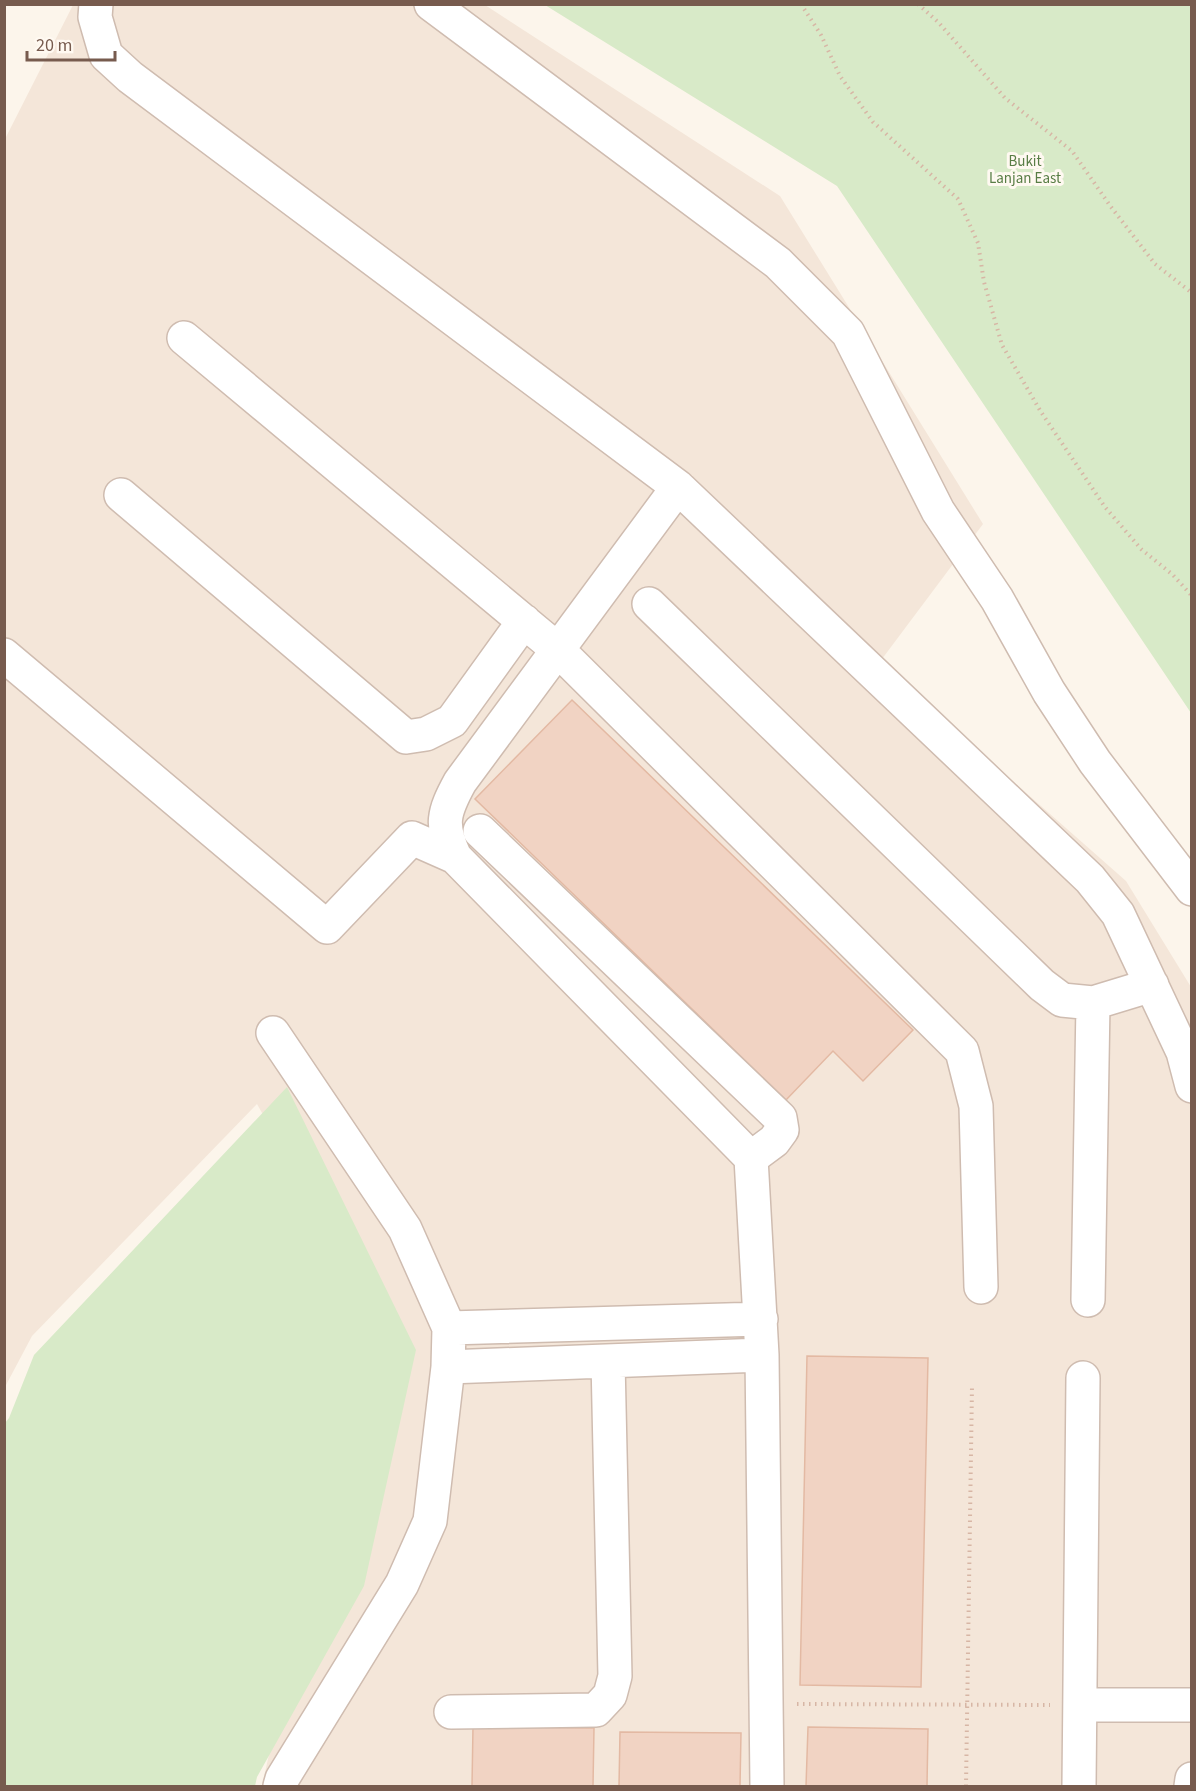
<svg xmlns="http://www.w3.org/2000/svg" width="1196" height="1791" font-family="'Source Sans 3',sans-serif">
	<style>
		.residential { fill: #f4e6d9 }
		.green { fill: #d8eac8 }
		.building { fill: #f1d3c3; stroke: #e3b9a3; stroke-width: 1.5 }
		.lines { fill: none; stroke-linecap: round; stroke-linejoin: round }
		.minor-casing { stroke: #cfbcb0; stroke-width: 36 }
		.path { stroke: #d7b6a5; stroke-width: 4; stroke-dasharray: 1.5 4.5; stroke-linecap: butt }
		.minor { stroke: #fff; stroke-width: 33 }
		.labels { text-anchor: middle; stroke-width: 6; stroke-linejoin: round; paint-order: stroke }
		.park-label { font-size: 15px; fill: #587d45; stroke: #fff9f1 }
	</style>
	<rect width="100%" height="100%" fill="#fcf5eb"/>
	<path class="residential" d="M 73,5 L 485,5 L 780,196 L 983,524 L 879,663 L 1126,881 L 1191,987 L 1191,1786 L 262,1786 L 369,1304 L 257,1104 L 32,1336 L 5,1387 L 5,139 Z"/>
	<path class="green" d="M 545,5 L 1191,5 L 1191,713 L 837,186 Z
		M 287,1087 L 416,1350 L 364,1586 L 257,1777 L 255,1786 L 5,1786 L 5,1423 L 9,1418 L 34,1355 Z"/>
	<path class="building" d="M 572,700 L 913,1030 L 863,1081 L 833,1051 L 786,1100 L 475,799 Z
		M 807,1356 L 928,1358 L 921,1687 L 800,1685 Z
		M 473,1727 L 594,1728 L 593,1786 L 472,1786 Z
		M 808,1727 L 928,1729 L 927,1786 L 806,1786 Z
		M 620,1732 L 741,1733 L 740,1786 L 619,1786 Z"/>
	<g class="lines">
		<g class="minor-casing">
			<path id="minor" d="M 96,4 L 95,17 L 106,55 L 130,77 L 678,487 L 1090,879 L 1118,914 L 1183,1052 L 1192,1086
				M 431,4 L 778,263 L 848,333 L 938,511 L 997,599 L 1049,692 L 1095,762 L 1192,889
				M 184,338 L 557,649 L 962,1051 L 976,1106 L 981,1287
				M 678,487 L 460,782 C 443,813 440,825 455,857 L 751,1158 L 762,1355 L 767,1786
				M 121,495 L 406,737 L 426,734 L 452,721 L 524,621
				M 649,604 L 1042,985 L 1062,1000 L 1093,1003 L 1152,985
				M 4,655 L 327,927 L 412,838 L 455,857
				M 480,831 L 780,1118 L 782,1130 L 774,1141 L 751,1158
				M 273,1033 L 405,1229 L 449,1328 L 448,1367 L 430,1521 L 402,1584 L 282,1779 L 280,1786
				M 1088,1300 L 1093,1003
				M 449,1328 L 761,1319
				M 448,1367 L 762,1355
				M 1080,1705 L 1192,1705
				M 451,1712 L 596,1710 L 610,1695 L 615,1676 L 608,1361
				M 1079,1786 L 1083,1378
				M 1191,1786 L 1192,1779"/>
		</g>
		<path class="path" d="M 801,4 L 821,35 L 840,76 L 873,122 L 958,199 L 978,243 L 984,282 L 1002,345 L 1041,412 L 1105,507 L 1141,549 L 1173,575 L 1192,596
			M 918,4 L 939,23 L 1005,98 L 1072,151 L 1111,207 L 1155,264 L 1192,293
			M 797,1704 L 1050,1705
			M 966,1786 L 972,1386"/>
		<use href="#minor" class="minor"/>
	</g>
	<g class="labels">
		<g class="park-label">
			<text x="1025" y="166">Bukit<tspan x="1025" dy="17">Lanjan East</tspan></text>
		</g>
	</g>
	<rect width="1196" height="1791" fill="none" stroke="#775b4e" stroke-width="12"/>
	<path d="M27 51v9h88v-9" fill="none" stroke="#775b4e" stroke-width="3"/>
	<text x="36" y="51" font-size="18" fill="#775b4e" stroke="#fff9f1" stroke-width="4.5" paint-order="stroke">20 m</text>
</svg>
